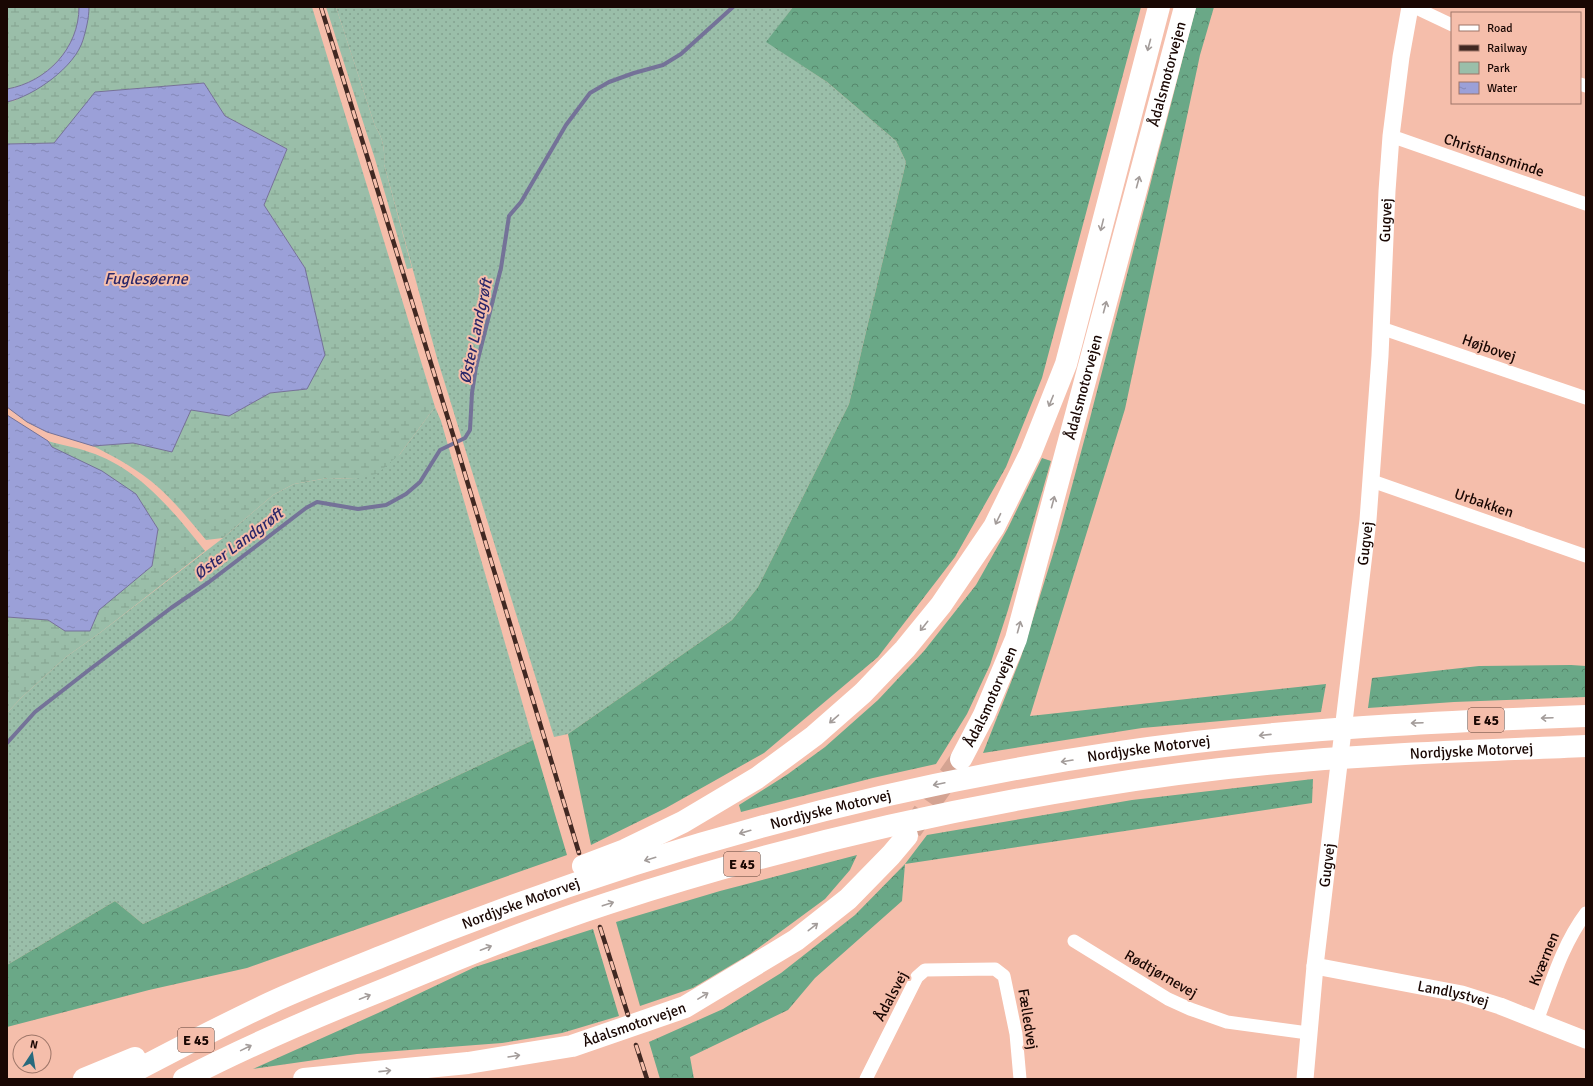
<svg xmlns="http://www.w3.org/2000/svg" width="1593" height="1086" font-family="Signika,sans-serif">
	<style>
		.green { fill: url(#green-dots) }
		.forest { fill: url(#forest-crowns) }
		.wetland { fill: url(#wetland-marsh) }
		.water { fill: url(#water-ripples); stroke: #747298 }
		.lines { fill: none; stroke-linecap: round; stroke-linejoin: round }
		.stream { stroke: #747298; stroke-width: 4 }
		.motorway-tunnel { stroke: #d4a392; stroke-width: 22; stroke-dasharray: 22 11; stroke-linecap: butt }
		.minor { stroke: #fff; stroke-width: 13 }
		.tertiary { stroke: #fff; stroke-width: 17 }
		.motorway { stroke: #fff; stroke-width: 22 }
		.rail-casing { stroke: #412822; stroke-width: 4.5 }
		.rail { stroke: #f5beab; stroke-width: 3; stroke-dasharray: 9; stroke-linecap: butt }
		.oneway { stroke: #a39c9a }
		.labels { text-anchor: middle; stroke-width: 4; stroke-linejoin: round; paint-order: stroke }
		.shield { fill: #f5beab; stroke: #5b3e35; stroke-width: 1 }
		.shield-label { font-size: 14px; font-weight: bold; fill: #190703 }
		.street-label { font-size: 15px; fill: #190703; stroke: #f5beab }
		.water-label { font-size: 16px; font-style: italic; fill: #2a2769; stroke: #f5beab }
	</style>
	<defs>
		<pattern id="green-dots" width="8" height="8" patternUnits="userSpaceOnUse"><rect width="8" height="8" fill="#9abea9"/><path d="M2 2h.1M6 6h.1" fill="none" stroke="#84a290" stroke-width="1.8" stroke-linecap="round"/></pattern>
		<pattern id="forest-crowns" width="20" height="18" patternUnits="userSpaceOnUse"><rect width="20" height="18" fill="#6aa887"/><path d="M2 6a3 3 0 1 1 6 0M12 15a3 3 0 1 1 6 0" fill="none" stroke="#56876c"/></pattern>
		<pattern id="wetland-marsh" width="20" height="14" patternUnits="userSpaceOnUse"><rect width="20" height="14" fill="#9abea9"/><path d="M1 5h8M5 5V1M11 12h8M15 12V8" fill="none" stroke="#84a290"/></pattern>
		<pattern id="water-ripples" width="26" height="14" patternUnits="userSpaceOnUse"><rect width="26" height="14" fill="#9ba0d8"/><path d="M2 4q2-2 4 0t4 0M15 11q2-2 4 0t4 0" fill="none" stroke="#8588b8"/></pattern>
	</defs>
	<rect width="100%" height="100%" fill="#f5beab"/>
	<path class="green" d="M 336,7 L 793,7 L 767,42 L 827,82 L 896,141 L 906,162 L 849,404 L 758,587 L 732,620 L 568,734 L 554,737 L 437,358 L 384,164 C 385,149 383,138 375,126 Z
		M 435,407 L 441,421 L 533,740 L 143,924 L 115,901 L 7,965 L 7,713 L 22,697 L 66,657 L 101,632 L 223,538 L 273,495 L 294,484 L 328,478 L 355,479 L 400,454 Z"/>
	<path class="forest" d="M 793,7 L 1141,7 L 1042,378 L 1006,467 L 955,557 L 878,657 L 764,753 L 666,808 L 591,845 L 568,734 L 732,620 L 758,587 L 849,404 L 906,162 L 896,141 L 827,82 L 766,42 Z
		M 1196,7 L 1214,7 L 1200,55 L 1125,409 L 1030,716 L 1326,684 L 1321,712 L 1142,728 L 983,753 L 1021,657 L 1058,538 L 1088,426 Z
		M 1042,458 L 1051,461 L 1008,610 L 990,665 L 967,714 L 936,764 L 873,778 L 741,812 L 739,805 L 788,774 L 825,747 L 878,700 L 924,651 L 976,585 L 1008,528 Z
		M 1571,665 L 1586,666 L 1586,697 L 1454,702 L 1368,708 L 1372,678 L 1479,666 Z
		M 533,740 L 567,855 L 247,968 L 149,990 L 7,1027 L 7,965 L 115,901 L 143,924 Z
		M 1313,779 L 1312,803 L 905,864 L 902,901 L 815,978 L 788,1010 L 690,1057 L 694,1079 L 660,1079 L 649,1042 L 723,1009 L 781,973 L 855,915 L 905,864 L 927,835 L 1132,800 Z
		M 857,855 L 850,870 L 825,899 L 750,954 L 693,988 L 640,1006 L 616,922 L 720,891 Z
		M 593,929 L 619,1016 L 562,1033 L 502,1043 L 357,1054 L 253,1069 L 378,1013 L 475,967 Z"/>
	<path class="wetland" d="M 7,7 L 79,7 C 79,48 47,82 7,89 Z
		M 89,7 L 312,7 L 435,407 L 400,454 L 377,474 L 355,479 L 328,478 L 294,484 L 273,495 L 223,538 L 206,540 C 191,522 176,503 158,487 C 139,470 115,457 93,446 L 133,443 L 172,452 L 191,410 L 229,416 L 270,393 L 307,389 L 305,268 L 264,205 L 287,149 L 225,116 L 204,83 L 96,92 L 54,143 L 7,144 L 7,102 L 16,100 L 83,41 Z
		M 326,7 L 336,7 L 375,126 C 383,138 385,149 384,164 L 412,268 L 407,269 L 375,159 Z
		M 48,441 C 61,445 76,447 89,452 C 139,468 174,512 205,551 L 101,632 L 66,657 L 22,697 L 7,713 L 7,617 L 48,620 L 65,631 L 90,631 L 98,610 L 152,566 L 158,529 L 136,494 L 52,447 Z"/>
	<path class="water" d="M 79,7 L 89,7 C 89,18 86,30 83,40 C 75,67 34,96 7,102 L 7,89 C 47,82 79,48 79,7 Z
		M 204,83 L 225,116 L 287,149 L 264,205 L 305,268 L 325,355 L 307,389 L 270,393 L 229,416 L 191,410 L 172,452 L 133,443 L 93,446 L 47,432 L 27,422 L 7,407 L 7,144 L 54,143 L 95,92 Z
		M 7,415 L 48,441 L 52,447 L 102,471 L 136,494 L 158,529 L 152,566 L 99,610 L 90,631 L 65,631 L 48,620 L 7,617 Z"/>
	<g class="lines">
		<path class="stream" d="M 7,743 L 35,712 L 89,670 L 171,608 L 209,582 L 306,508 L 317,502 L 358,509 L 386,505 L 406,494 L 420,482 L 440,450 L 465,438 L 470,430 L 472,393 L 476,367 L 501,268 L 509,216 L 521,202 L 566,125 L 590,93 L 609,82 L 634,73 L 663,65 L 681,54 L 733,7"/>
		<path class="motorway-tunnel" d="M 911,830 L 961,759"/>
		<path class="minor" d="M 1414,7 L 1452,25
			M 1580,84 L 1586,86
			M 1391,136 L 1586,204
			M 1381,328 L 1586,398
			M 1372,481 L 1586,556
			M 1074,941 L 1168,999 L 1190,1009 L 1227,1022 L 1308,1033
			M 1537,1021 C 1551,984 1562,945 1586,913
			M 866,1079 L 917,977 L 925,970 L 995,969 L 1004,976 L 1016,1034 L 1020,1079"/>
		<g class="tertiary">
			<path id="s1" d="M 1315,966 L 1462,994 L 1500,1006 L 1586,1040"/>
			<path id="s2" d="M 1305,1079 L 1315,966 L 1368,520 L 1380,356 L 1387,191 L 1391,136 L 1401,57 L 1410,7"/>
		</g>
		<g class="motorway">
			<path id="s3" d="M 961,759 L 984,715 L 1016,639 L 1185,7"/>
			<path d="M 583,866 L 625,850 L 683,822 L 757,778 L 814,736 L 863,693 L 905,649 L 941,605 L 994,527 L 1031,452 L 1066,364 L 1159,7"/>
			<path d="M 84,1079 L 135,1058"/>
			<path id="s4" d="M 120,1079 C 169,1053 219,1027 270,1003 C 307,986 346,971 383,956 C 643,849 917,775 1196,742 C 1326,727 1456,721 1586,716"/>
			<path id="s5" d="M 184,1079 C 251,1044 320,1015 390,987 C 462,957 535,927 609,903 C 766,852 928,813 1091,787 C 1188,771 1291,760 1389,755 C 1455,751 1520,749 1586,746"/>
			<path id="s6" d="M 304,1079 L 468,1063 L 572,1046 L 685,1007 L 796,940 L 848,899 L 891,855 L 907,836"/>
		</g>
		<g class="rail-casing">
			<path id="rail" d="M 321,7 L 458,451 L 579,853
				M 600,927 L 628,1015
				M 636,1045 L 647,1079"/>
		</g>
		<use href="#rail" class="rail"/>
	</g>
	<defs><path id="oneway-shaft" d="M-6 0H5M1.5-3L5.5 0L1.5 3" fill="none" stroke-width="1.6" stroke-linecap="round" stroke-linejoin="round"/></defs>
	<g class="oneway">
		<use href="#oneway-shaft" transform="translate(1149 45) rotate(105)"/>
		<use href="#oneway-shaft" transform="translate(1138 182) rotate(-75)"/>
		<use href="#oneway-shaft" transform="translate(1102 225) rotate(104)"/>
		<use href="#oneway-shaft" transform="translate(1105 307) rotate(-75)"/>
		<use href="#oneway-shaft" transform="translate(1051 401) rotate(112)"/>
		<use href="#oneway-shaft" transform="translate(1053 502) rotate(-75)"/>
		<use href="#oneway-shaft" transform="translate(998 519) rotate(116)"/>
		<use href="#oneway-shaft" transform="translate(924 626) rotate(129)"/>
		<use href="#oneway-shaft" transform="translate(1019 627) rotate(-75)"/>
		<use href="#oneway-shaft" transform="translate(1547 718) rotate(178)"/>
		<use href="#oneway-shaft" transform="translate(834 719) rotate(139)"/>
		<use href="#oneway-shaft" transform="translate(1417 723) rotate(178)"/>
		<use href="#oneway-shaft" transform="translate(1265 735) rotate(174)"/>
		<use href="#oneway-shaft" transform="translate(1067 761) rotate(171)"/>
		<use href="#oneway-shaft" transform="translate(939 784) rotate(168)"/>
		<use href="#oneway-shaft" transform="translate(745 832) rotate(164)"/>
		<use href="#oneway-shaft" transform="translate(650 859) rotate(163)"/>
		<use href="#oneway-shaft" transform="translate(608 904) rotate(-18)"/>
		<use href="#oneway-shaft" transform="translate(813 927) rotate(-38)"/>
		<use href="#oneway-shaft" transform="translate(486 948) rotate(-21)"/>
		<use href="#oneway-shaft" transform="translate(703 996) rotate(-31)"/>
		<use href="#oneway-shaft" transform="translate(365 997) rotate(-22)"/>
		<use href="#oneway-shaft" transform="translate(246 1048) rotate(-26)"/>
		<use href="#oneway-shaft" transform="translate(514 1056) rotate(-9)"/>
		<use href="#oneway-shaft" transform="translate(385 1071) rotate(-6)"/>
	</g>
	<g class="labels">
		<g class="shield">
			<rect x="1468" y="708" width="36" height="24" rx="3"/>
			<rect x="724" y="852" width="36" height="24" rx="3"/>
			<rect x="178" y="1028" width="36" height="24" rx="3"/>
		</g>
		<g class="shield-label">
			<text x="1486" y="725">E 45</text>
			<text x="742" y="869">E 45</text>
			<text x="196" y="1045">E 45</text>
		</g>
		<g class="street-label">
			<text dy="5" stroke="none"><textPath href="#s3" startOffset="717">Ådalsmotorvejen</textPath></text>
			<text transform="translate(1494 155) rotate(19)" y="5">Christiansminde</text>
			<text dy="5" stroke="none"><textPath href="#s2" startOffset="863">Gugvej</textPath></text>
			<text transform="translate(1489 348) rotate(19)" y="5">Højbovej</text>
			<text dy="5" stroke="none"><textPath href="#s3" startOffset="393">Ådalsmotorvejen</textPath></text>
			<text transform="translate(1484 503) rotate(19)" y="5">Urbakken</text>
			<text dy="5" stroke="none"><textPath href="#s2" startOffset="539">Gugvej</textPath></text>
			<text dy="5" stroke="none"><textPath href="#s3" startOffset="69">Ådalsmotorvejen</textPath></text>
			<text dy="5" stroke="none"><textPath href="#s4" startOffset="1086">Nordjyske Motorvej</textPath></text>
			<text dy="5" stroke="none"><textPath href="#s5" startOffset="1339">Nordjyske Motorvej</textPath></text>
			<text dy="5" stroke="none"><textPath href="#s4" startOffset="762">Nordjyske Motorvej</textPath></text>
			<text dy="5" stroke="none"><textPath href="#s2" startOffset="215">Gugvej</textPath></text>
			<text dy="5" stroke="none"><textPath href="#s4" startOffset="438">Nordjyske Motorvej</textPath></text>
			<text transform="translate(1544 959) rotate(-68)" y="5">Kværnen</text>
			<text transform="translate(1161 974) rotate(30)" y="5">Rødtjørnevej</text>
			<text dy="5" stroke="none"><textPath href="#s1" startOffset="141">Landlystvej</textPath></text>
			<text transform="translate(891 996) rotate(-62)" y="5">Ådalsvej</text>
			<text transform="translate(1028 1019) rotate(81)" y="5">Fælledvej</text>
			<text dy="5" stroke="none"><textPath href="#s6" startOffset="336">Ådalsmotorvejen</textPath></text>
		</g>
		<g class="water-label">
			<text x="146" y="284">Fuglesøerne</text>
			<text transform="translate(475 331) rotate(-78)" y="6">Øster Landgrøft</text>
			<text transform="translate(238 543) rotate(-37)" y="6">Øster Landgrøft</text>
		</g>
	</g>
	<rect width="1593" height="1086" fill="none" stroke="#190703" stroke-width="16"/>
	<rect x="1451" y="12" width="130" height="92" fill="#f5beab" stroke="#9d7568"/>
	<rect x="1459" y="25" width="20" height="6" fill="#ffffff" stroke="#9d7568"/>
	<text x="1487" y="32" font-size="12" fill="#190703">Road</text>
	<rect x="1459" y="45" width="20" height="6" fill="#412822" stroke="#9d7568"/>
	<text x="1487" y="52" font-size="12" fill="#190703">Railway</text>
	<rect x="1459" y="62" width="20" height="12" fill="#9abea9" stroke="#9d7568"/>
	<text x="1487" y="72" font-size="12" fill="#190703">Park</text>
	<rect x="1459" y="82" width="20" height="12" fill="url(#water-ripples)" stroke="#9d7568"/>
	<text x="1487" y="92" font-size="12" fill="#190703">Water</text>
	<g transform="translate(32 1054) rotate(12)"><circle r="19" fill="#f5beab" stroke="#9d7568"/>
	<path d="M0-3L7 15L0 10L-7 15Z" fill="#286a7d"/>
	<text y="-6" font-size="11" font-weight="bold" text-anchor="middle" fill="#190703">N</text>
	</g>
</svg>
